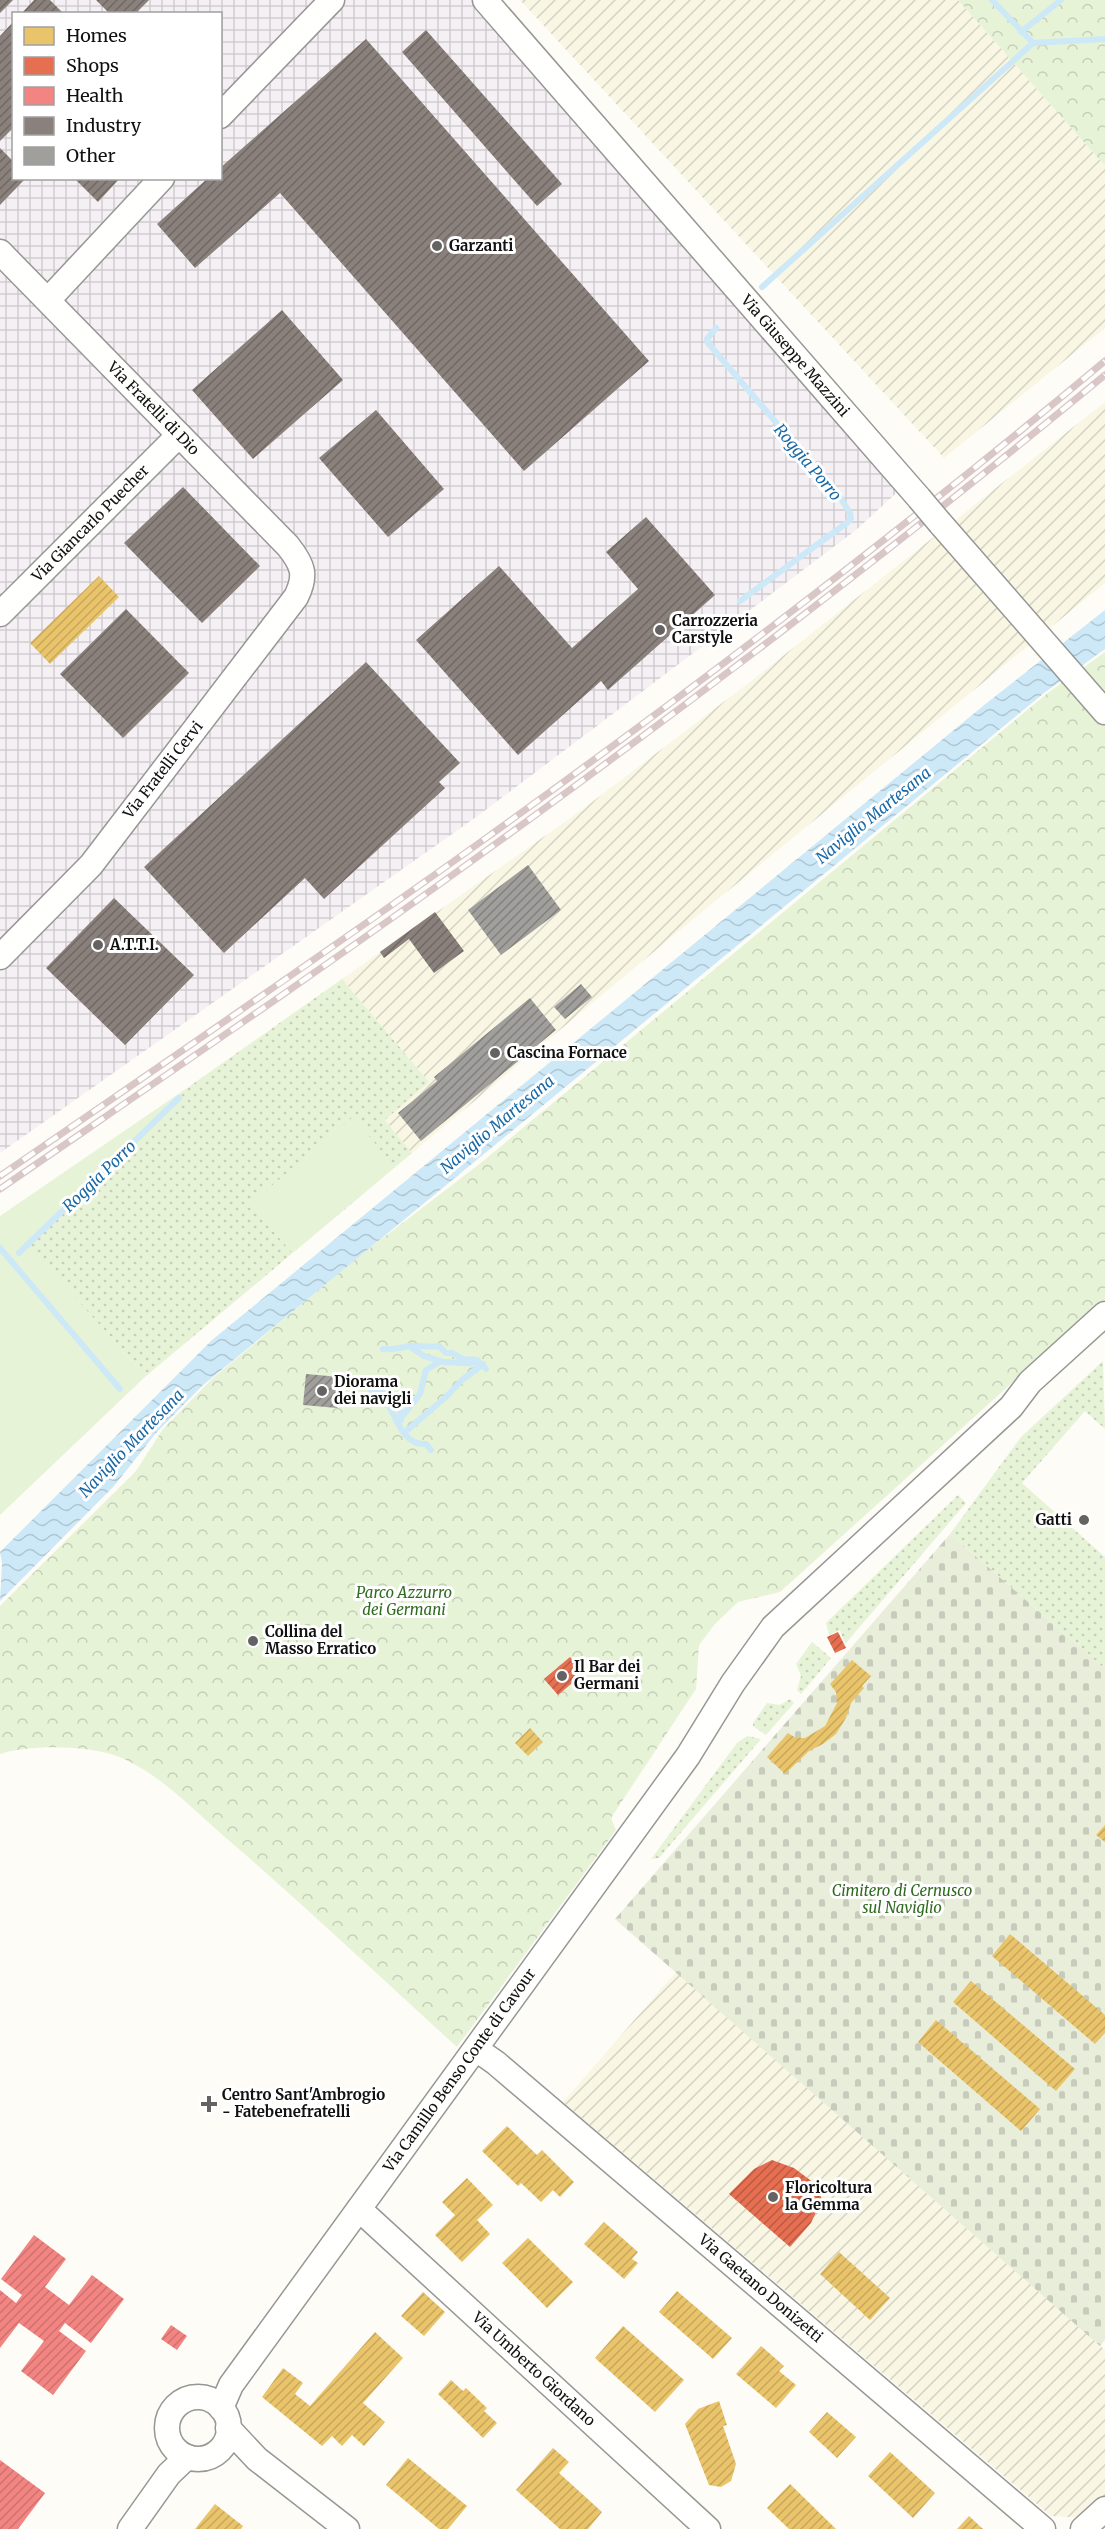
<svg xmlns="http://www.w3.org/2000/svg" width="1105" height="2529" font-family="Merriweather,serif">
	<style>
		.industrial { fill: url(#industrial-grid); fill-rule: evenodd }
		.farmland { fill: url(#farmland-furrows) }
		.grass { fill: url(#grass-dots) }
		.cemetery { fill: url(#cemetery-stones) }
		.park { fill: url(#park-crowns) }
		.garden { fill: #e7f3d7 }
		.water { fill: url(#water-waves) }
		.homes { fill: url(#homes-hatch) }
		.shops { fill: url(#shops-hatch) }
		.health { fill: url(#health-hatch) }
		.industry { fill: url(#industry-hatch) }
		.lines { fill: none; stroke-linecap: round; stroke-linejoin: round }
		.stream { stroke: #cde8f7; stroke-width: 6 }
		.building { fill: url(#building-hatch) }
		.minor-casing { stroke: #979795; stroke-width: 27 }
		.minor { stroke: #fffffe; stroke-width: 24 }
		.rail-casing { stroke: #d9c6c7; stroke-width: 7 }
		.rail { stroke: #fff; stroke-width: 4.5; stroke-dasharray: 14; stroke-linecap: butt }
		.minor-bridge-casing { stroke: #979795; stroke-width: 27; stroke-linecap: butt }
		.minor-bridge { stroke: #fffffe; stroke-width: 24 }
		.poi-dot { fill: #646362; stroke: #fff; stroke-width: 2 }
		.labels { text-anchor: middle; stroke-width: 6; stroke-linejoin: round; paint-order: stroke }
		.poi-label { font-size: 15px; font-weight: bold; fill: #111; stroke: #fff; text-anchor: start }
		.street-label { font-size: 15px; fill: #111; stroke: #fff }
		.park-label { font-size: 15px; font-style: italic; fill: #2f6b1f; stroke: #fff }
		.water-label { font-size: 16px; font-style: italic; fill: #1768a6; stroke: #fff }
	</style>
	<defs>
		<pattern id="industrial-grid" width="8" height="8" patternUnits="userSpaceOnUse" patternTransform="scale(1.5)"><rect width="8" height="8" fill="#f5f0f3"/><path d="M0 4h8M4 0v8" fill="none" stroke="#d1cdcf"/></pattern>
		<pattern id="farmland-furrows" width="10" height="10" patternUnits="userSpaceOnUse" patternTransform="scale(1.5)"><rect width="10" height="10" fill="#f9f7e4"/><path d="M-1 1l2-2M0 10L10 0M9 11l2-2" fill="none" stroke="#d4d3c3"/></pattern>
		<pattern id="grass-dots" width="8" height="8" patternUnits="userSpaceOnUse" patternTransform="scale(1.5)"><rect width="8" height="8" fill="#e7f3d7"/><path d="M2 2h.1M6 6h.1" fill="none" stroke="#c5cfb8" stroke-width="1.8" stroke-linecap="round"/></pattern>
		<pattern id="cemetery-stones" width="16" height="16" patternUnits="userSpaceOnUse" patternTransform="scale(1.5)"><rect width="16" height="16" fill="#e9eedb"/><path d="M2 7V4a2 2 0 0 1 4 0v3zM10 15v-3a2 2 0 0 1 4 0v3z" fill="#c7cbbb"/></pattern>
		<pattern id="park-crowns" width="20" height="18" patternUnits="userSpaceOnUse" patternTransform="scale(1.5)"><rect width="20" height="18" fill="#e7f3d7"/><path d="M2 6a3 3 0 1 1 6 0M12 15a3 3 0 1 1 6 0" fill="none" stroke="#c5cfb8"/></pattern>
		<pattern id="water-waves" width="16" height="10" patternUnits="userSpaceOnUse" patternTransform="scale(1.5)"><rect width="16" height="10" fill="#cde8f7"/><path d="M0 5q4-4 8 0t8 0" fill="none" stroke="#afc6d3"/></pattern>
		<pattern id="homes-hatch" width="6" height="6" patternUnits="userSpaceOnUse" patternTransform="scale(1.5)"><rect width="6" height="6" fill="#e9c46a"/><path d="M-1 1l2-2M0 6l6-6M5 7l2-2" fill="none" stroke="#c7a75b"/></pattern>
		<pattern id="shops-hatch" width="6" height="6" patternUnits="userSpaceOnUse" patternTransform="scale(1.5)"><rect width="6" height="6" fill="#e76f51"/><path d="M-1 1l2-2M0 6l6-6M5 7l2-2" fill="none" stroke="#ba5a42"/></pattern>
		<pattern id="health-hatch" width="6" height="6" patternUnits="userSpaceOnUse" patternTransform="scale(1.5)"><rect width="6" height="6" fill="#f28482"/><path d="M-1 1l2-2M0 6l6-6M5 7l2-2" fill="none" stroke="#ce716f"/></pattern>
		<pattern id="industry-hatch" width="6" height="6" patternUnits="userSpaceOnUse" patternTransform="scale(1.5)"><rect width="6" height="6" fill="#8a817c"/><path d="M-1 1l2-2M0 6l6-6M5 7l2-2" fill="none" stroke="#6f6864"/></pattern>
		<pattern id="building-hatch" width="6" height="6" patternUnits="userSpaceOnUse" patternTransform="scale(1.5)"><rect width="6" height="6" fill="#a19f9c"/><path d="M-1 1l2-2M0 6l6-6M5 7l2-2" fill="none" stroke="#82807e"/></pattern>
	</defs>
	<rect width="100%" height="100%" fill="#fdfcf7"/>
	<path class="industrial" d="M 0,0 L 473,0 L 905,485 L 856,530 L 479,815 L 0,1153 ZM 14,14 L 220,14 L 220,178 L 14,178 Z"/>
	<path class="farmland" d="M 520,0 L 958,0 L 1105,166 L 1105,328 L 944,458 Z
		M 1105,402 L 1105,583 L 680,930 L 412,1153 L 385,1120 L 429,1082 L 342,979 L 583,809 L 755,678 Z
		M 676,1972 L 1105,2350 L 1105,2498 L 1083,2518 L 1051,2516 L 563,2102 Z"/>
	<path class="grass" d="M 342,979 L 429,1082 L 385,1120 L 412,1153 L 146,1376 L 25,1243 L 190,1086 Z
		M 1103,1361 L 1105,1429 L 1085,1411 L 1022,1483 L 1105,1557 L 1105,1669 L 950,1534 L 1021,1437 Z
		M 958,1495 L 966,1503 L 845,1644 L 840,1630 L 829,1635 L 826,1623 Z
		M 812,1642 L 831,1658 L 801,1694 L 797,1690 L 801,1676 L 796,1664 Z
		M 790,1699 L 794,1703 L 766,1735 L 753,1726 L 753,1723 L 767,1703 L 780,1705 Z
		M 747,1736 L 761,1739 L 659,1858 L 651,1859 L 737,1743 Z"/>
	<path class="cemetery" d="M 950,1534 L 1105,1669 L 1105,2340 L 1100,2346 L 615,1919 Z"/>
	<path class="park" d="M 958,0 L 1105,0 L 1105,166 Z
		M 1105,652 L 1105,1299 L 780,1592 L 738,1602 L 715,1624 L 699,1645 L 696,1689 L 611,1818 L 616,1830 L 457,2047 C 380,1977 305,1906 226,1838 C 194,1810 162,1776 122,1758 C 93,1745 30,1744 0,1754 L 0,1606 L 136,1471 L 163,1429 L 212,1379 L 358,1257 L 477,1166 L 1049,692 Z"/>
	<path class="garden" d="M 190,1086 L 26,1243 L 146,1376 L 0,1515 L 0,1216 Z
		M 353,1117 L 395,1167 L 292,1253 L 250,1204 Z"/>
	<path class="water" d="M 1105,610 L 1105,649 L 1044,693 L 202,1386 L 156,1433 L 114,1486 L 0,1601 L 2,1563 L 0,1552 L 211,1341 L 983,706 Z"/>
	<path class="homes" d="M 99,576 L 119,597 L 50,664 L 30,643 Z
		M 852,1660 L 871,1676 L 862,1686 L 864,1688 L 851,1703 L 846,1718 L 836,1734 L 823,1744 L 809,1751 L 785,1774 L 767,1757 L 788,1733 L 796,1738 L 805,1738 L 825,1726 L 837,1703 L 836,1692 L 830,1684 Z
		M 530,1728 L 543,1742 L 528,1756 L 515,1743 Z
		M 1105,1825 L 1105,1842 L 1096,1835 Z
		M 1010,1934 L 1105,2015 L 1105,2033 L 1095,2044 L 992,1956 Z
		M 971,1981 L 1075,2069 L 1056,2091 L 953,2002 Z
		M 936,2020 L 1040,2109 L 1021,2131 L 918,2042 Z
		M 507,2126 L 537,2155 L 542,2150 L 574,2182 L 560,2197 L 553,2190 L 541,2202 L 521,2183 L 518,2186 L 482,2151 Z
		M 467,2178 L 493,2205 L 477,2220 L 490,2234 L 462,2262 L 435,2235 L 455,2215 L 442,2202 Z
		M 604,2222 L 638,2252 L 632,2259 L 638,2263 L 624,2279 L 584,2244 Z
		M 528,2238 L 573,2282 L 547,2308 L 502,2263 Z
		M 839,2252 L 890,2298 L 870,2320 L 820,2274 Z
		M 677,2291 L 732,2338 L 713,2359 L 659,2312 Z
		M 423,2292 L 445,2312 L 424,2336 L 401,2316 Z
		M 623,2326 L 684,2380 L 655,2412 L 595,2358 Z
		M 375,2332 L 403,2358 L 363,2403 L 385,2422 L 364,2446 L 352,2435 L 342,2446 L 332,2436 L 322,2446 L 262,2397 L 283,2368 L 303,2383 L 295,2394 L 310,2406 Z
		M 761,2346 L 784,2366 L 779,2371 L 796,2385 L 776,2408 L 736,2374 Z
		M 451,2380 L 463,2391 L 466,2388 L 487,2408 L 484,2411 L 497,2423 L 483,2438 L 438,2394 Z
		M 719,2401 L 727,2425 L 723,2426 L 736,2464 L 731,2481 L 721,2487 L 709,2485 L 685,2424 L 698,2409 Z
		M 827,2412 L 856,2437 L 837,2458 L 809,2432 Z
		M 553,2448 L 569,2462 L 559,2473 L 602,2512 L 588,2529 L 560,2529 L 516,2490 Z
		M 890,2452 L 935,2493 L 913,2518 L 868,2476 Z
		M 408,2458 L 467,2506 L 448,2529 L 439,2529 L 386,2485 Z
		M 790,2484 L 836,2529 L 789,2529 L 767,2508 Z
		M 215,2504 L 243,2526 L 241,2529 L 195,2529 Z
		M 969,2516 L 983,2529 L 957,2529 Z"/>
	<path class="shops" d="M 838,1632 L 846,1648 L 835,1653 L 827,1637 Z
		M 570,1657 L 584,1673 L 558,1695 L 544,1679 Z
		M 772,2160 L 794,2168 L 814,2183 L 822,2199 L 811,2223 L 790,2247 L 729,2194 L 754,2169 Z"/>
	<path class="health" d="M 34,2235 L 66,2259 L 45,2287 L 69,2305 L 92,2275 L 124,2299 L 91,2343 L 65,2323 L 59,2331 L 86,2351 L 53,2395 L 21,2371 L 44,2341 L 19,2323 L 0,2348 L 0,2290 L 16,2303 L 22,2295 L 1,2279 Z
		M 171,2325 L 187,2336 L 177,2350 L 161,2339 Z
		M 0,2460 L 45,2493 L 18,2529 L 0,2529 Z"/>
	<path class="industry" d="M 0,0 L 13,0 L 0,13 Z
		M 34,0 L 50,0 L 64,14 L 21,14 Z
		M 96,0 L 149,0 L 135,14 L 110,14 Z
		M 14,21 L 14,127 L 0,141 L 0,36 Z
		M 426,30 L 562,184 L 537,206 L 402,52 Z
		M 366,39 L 649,361 L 524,471 L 280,193 L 195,268 L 157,224 L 208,178 L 220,178 L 220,168 Z
		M 0,148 L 14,162 L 14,178 L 26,178 L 0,205 Z
		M 74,178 L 120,178 L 98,202 Z
		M 282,310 L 343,380 L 253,459 L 192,390 Z
		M 376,410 L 444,489 L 388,537 L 319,458 Z
		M 183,487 L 260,566 L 202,623 L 124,543 Z
		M 646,517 L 715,595 L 608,690 L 601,681 L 518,755 L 416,640 L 499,566 L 572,648 L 638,589 L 606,552 Z
		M 126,609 L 189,673 L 123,738 L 60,674 Z
		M 366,662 L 460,763 L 439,782 L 445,788 L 324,899 L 305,878 L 224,953 L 144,867 Z
		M 114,898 L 194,975 L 125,1045 L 46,968 Z
		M 435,912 L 464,951 L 434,973 L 409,939 L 384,958 L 380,952 Z"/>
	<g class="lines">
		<path class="stream" d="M 992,0 L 1033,43 L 1105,39
			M 1021,32 L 1061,0
			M 762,287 L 1033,43
			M 716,328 L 707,339 L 708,343 L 840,497 L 850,513 L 851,518 L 848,522 L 740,601
			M 0,1248 L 120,1389
			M 19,1253 L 179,1098
			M 412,1348 L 424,1356 L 444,1362 L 482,1364
			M 383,1349 C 393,1350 400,1348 409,1346 C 419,1345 429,1348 439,1346 L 446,1353 L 452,1353 L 463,1359 L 477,1360 L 486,1369
			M 371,1390 C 382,1389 391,1395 399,1402 L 401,1420
			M 373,1399 L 389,1406 C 398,1422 404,1445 426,1444 L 431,1450
			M 401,1418 L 420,1394 L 426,1370 L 441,1361
			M 405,1435 L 405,1432 L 446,1397 L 462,1380 L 483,1364"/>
	</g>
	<path class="building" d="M 528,865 L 561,910 L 501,955 L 468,910 Z
		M 581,984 L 592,997 L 565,1019 L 554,1007 Z
		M 530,998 L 556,1030 L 421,1141 L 398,1113 L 437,1081 L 434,1077 Z
		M 306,1374 L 340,1377 L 337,1408 L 303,1405 Z"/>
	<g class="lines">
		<g class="minor-casing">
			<g id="minor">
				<path id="s1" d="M 485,0 L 919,498"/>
				<path d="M 220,116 L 332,0"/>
				<path id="s2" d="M 0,252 L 288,546 C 303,565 307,575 296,597 L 91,865 L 0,957"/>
				<path d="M 48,300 L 162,178"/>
				<path d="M 940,523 L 1105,712"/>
				<path id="s3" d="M 0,614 L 179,435"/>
				<path id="s4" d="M 476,2049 L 496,2063 L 1043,2529"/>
				<path id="s5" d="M 359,2209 L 708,2529"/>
				<circle cx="198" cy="2428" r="31"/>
				<path id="s6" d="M 221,2408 L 231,2385 L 688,1756 L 733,1683 L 773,1627 L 1011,1407 L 1030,1382 L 1105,1314"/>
				<path d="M 228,2428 L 257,2459 L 347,2529"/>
				<path d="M 130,2529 L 169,2474 L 187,2457"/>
				<path d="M 1083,2529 L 1105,2509"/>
			</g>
		</g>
		<use href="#minor" class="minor"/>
		<g class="rail-casing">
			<path id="rail" d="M 0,1176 C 161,1065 323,955 482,841 C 695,688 904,529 1105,361
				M 0,1189 C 163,1077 327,966 487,850 C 698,698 905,540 1105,375"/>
		</g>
		<use href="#rail" class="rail"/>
		<g class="minor-bridge-casing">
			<path id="minor-bridge" d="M 919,498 L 940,523"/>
		</g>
		<use href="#minor-bridge" class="minor-bridge"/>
	</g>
	<g class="poi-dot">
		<circle cx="437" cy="246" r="6"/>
		<circle cx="660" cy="630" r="6"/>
		<circle cx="98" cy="945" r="6"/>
		<circle cx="495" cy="1053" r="6"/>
		<circle cx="322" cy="1391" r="6"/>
		<circle cx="1084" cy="1520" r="6"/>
		<circle cx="253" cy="1641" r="6"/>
		<circle cx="562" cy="1676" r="6"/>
		<path d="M206 2095h6v6h6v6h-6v6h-6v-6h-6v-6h6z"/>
		<circle cx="773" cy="2197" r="6"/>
	</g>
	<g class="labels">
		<g class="poi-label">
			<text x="449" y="251">Garzanti</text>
			<text x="672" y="626">Carrozzeria<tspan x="672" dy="17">Carstyle</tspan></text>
			<text x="110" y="950">A.T.T.I.</text>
			<text x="507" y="1058">Cascina Fornace</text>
			<text x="334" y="1387">Diorama<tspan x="334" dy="17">dei navigli</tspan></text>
			<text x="1072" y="1525" text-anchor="end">Gatti</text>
			<text x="265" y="1637">Collina del<tspan x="265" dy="17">Masso Erratico</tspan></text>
			<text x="574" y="1672">Il Bar dei<tspan x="574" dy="17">Germani</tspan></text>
			<text x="222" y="2100">Centro Sant'Ambrogio<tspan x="222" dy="17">- Fatebenefratelli</tspan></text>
			<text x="785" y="2193">Floricoltura<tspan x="785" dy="17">la Gemma</tspan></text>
		</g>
		<g class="street-label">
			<text dy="5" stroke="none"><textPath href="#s1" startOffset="472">Via Giuseppe Mazzini</textPath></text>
			<text dy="5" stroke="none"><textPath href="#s2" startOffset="219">Via Fratelli di Dio</textPath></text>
			<text dy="5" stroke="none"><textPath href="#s3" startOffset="128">Via Giancarlo Puecher</textPath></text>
			<text transform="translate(163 770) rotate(-52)" y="5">Via Fratelli Cervi</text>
			<text dy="5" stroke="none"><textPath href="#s6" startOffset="414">Via Camillo Benso Conte di Cavour</textPath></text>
			<text dy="5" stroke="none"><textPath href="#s4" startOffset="372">Via Gaetano Donizetti</textPath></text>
			<text dy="5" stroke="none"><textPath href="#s5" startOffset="237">Via Umberto Giordano</textPath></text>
		</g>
		<g class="park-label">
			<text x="404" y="1598">Parco Azzurro<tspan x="404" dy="17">dei Germani</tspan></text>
			<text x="902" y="1896">Cimitero di Cernusco<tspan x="902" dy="17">sul Naviglio</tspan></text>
		</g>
		<g class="water-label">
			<text transform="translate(808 462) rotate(50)" y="6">Roggia Porro</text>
			<text transform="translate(873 815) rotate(-39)" y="6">Naviglio Martesana</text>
			<text transform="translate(497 1124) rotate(-40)" y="6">Naviglio Martesana</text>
			<text transform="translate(99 1176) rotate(-44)" y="6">Roggia Porro</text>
			<text transform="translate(131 1443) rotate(-46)" y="6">Naviglio Martesana</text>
		</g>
	</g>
	<rect x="12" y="12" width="210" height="168" fill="#ffffff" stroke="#a0a0a0" stroke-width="1.5"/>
	<rect x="24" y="27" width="30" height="18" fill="#e9c46a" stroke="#a0a0a0" stroke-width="1.5"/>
	<text x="66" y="42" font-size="18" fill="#111111">Homes</text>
	<rect x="24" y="57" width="30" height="18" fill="#e76f51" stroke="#a0a0a0" stroke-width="1.5"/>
	<text x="66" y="72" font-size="18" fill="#111111">Shops</text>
	<rect x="24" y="87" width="30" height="18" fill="#f28482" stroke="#a0a0a0" stroke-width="1.5"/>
	<text x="66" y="102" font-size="18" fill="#111111">Health</text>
	<rect x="24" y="117" width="30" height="18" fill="#8a817c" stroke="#a0a0a0" stroke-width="1.5"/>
	<text x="66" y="132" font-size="18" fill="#111111">Industry</text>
	<rect x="24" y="147" width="30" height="18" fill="#a19f9c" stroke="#a0a0a0" stroke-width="1.5"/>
	<text x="66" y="162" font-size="18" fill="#111111">Other</text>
</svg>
